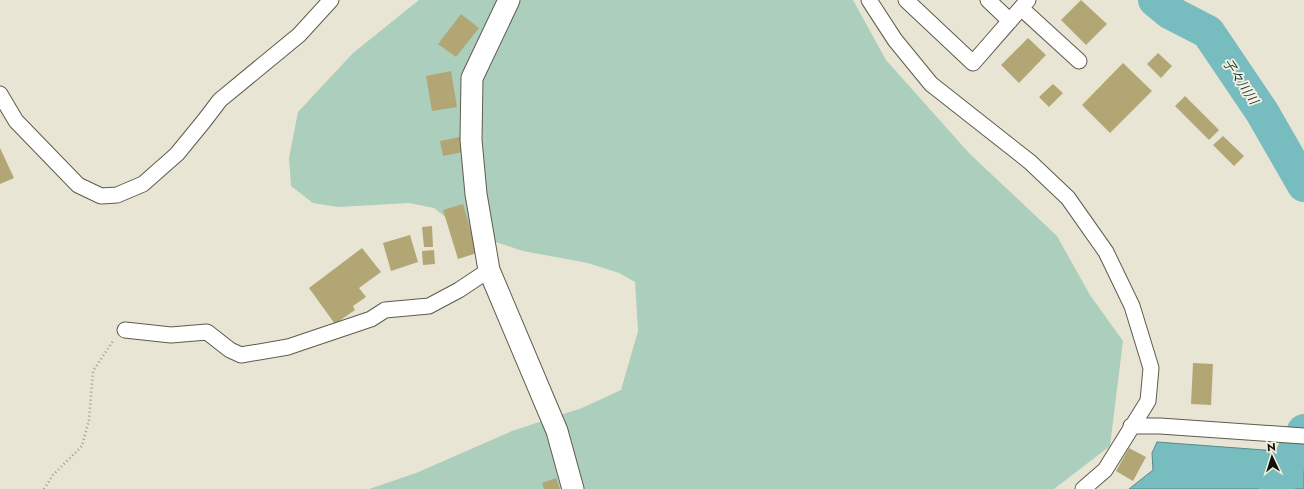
<svg xmlns="http://www.w3.org/2000/svg" width="1304" height="489" font-family="Jost,'Noto Sans JP',sans-serif">
	<style>
		.green { fill: #accfbd }
		.water { fill: #77bcbe; stroke: #598989 }
		.lines { fill: none; stroke-linecap: round; stroke-linejoin: round }
		.river { stroke: #77bcbe; stroke-width: 34 }
		.building { fill: #b2a674 }
		.street-casing { stroke: #5f5b4d; stroke-width: 17 }
		.secondary-casing { stroke: #5f5b4d; stroke-width: 23 }
		.path { stroke: #9e9b8e; stroke-width: 2.5; stroke-dasharray: 1 3; stroke-linecap: butt }
		.street { stroke: #fff; stroke-width: 15 }
		.secondary { stroke: #fff; stroke-width: 21 }
		.labels { text-anchor: middle; stroke-width: 3.5; stroke-linejoin: round; paint-order: stroke }
		.water-label { font-size: 13px; font-style: italic; fill: #183a3b; stroke: #f6f2e1 }
	</style>
	<rect width="100%" height="100%" fill="#e9e5d4"/>
	<path class="green" d="M 419,0 L 853,0 L 886,60 L 969,153 L 1057,236 L 1090,295 L 1123,341 L 1110,446 L 1054,489 L 369,489 L 416,473 L 512,431 L 582,408 L 621,390 L 638,331 L 635,282 L 619,273 L 588,263 L 523,251 L 463,231 L 434,208 L 409,203 L 338,207 L 313,203 L 291,186 L 289,158 L 298,112 L 353,53 Z"/>
	<path class="water" d="M 1157,442 L 1304,453 L 1304,489 L 1129,489 L 1153,470 L 1152,453 Z"/>
	<g class="lines">
		<path class="river" d="M 1155,0 L 1171,13 L 1208,32 L 1262,112 L 1304,185
			M 1276,489 L 1304,431"/>
	</g>
	<path class="building" d="M 1081,0 L 1107,24 L 1086,45 L 1061,20 Z
		M 461,14 L 479,28 L 456,57 L 438,44 Z
		M 1028,38 L 1046,55 L 1019,83 L 1001,65 Z
		M 1158,53 L 1172,66 L 1161,78 L 1147,64 Z
		M 1123,63 L 1152,91 L 1110,133 L 1082,105 Z
		M 451,71 L 457,107 L 432,111 L 426,76 Z
		M 1053,84 L 1063,93 L 1049,107 L 1039,97 Z
		M 1185,96 L 1219,130 L 1209,140 L 1175,106 Z
		M 1223,136 L 1244,156 L 1234,166 L 1213,145 Z
		M 460,137 L 463,152 L 443,156 L 440,141 Z
		M 0,148 L 14,178 L 0,184 Z
		M 463,204 L 477,253 L 458,259 L 443,210 Z
		M 432,226 L 433,247 L 424,247 L 422,227 Z
		M 410,235 L 418,262 L 391,271 L 383,243 Z
		M 362,248 L 381,272 L 359,288 L 366,297 L 353,306 L 355,310 L 335,324 L 309,288 Z
		M 434,250 L 435,264 L 423,265 L 422,251 Z
		M 1193,363 L 1213,364 L 1211,405 L 1191,404 Z
		M 1129,448 L 1146,457 L 1133,481 L 1116,471 Z
		M 556,478 L 560,489 L 544,489 L 542,483 Z"/>
	<g class="lines">
		<g class="street-casing">
			<path id="street" d="M 869,0 L 895,40 L 931,84 L 1030,162 L 1068,198 L 1106,252 L 1132,306 L 1151,368 L 1148,401 L 1105,470 L 1083,489
				M 906,0 L 973,63 L 1028,0
				M 988,0 L 1010,21
				M 1021,8 L 1079,61
				M 0,94 L 16,121 L 78,185 L 101,196 L 117,195 L 143,184 L 177,154 L 204,121 L 220,100 L 299,35 L 331,0
				M 125,330 L 171,335 L 207,332 L 230,350 L 241,355 L 288,347 L 371,319 L 385,310 L 429,306 L 459,290 L 489,270
				M 1131,426 L 1160,426 L 1304,436"/>
		</g>
		<g class="secondary-casing">
			<path id="secondary" d="M 509,0 L 472,78 L 471,140 L 476,194 L 489,270 L 557,431 L 573,489"/>
		</g>
		<path class="path" d="M 44,489 L 53,475 L 82,446 L 89,420 L 93,371 L 113,341"/>
		<use href="#street" class="street"/>
		<use href="#secondary" class="secondary"/>
	</g>
	<g class="labels">
		<g class="water-label">
			<text transform="translate(1241 81) rotate(56)" y="5">子々川川</text>
		</g>
	</g>
	<g transform="translate(1272 457) rotate(356)" stroke="#f6f2e1" stroke-width="3" paint-order="stroke">
	<path d="M0-3L7 15L0 10L-7 15Z" fill="#13110c"/>
	<text y="-6" font-size="11" font-weight="bold" text-anchor="middle" fill="#13110c">N</text>
	</g>
</svg>
